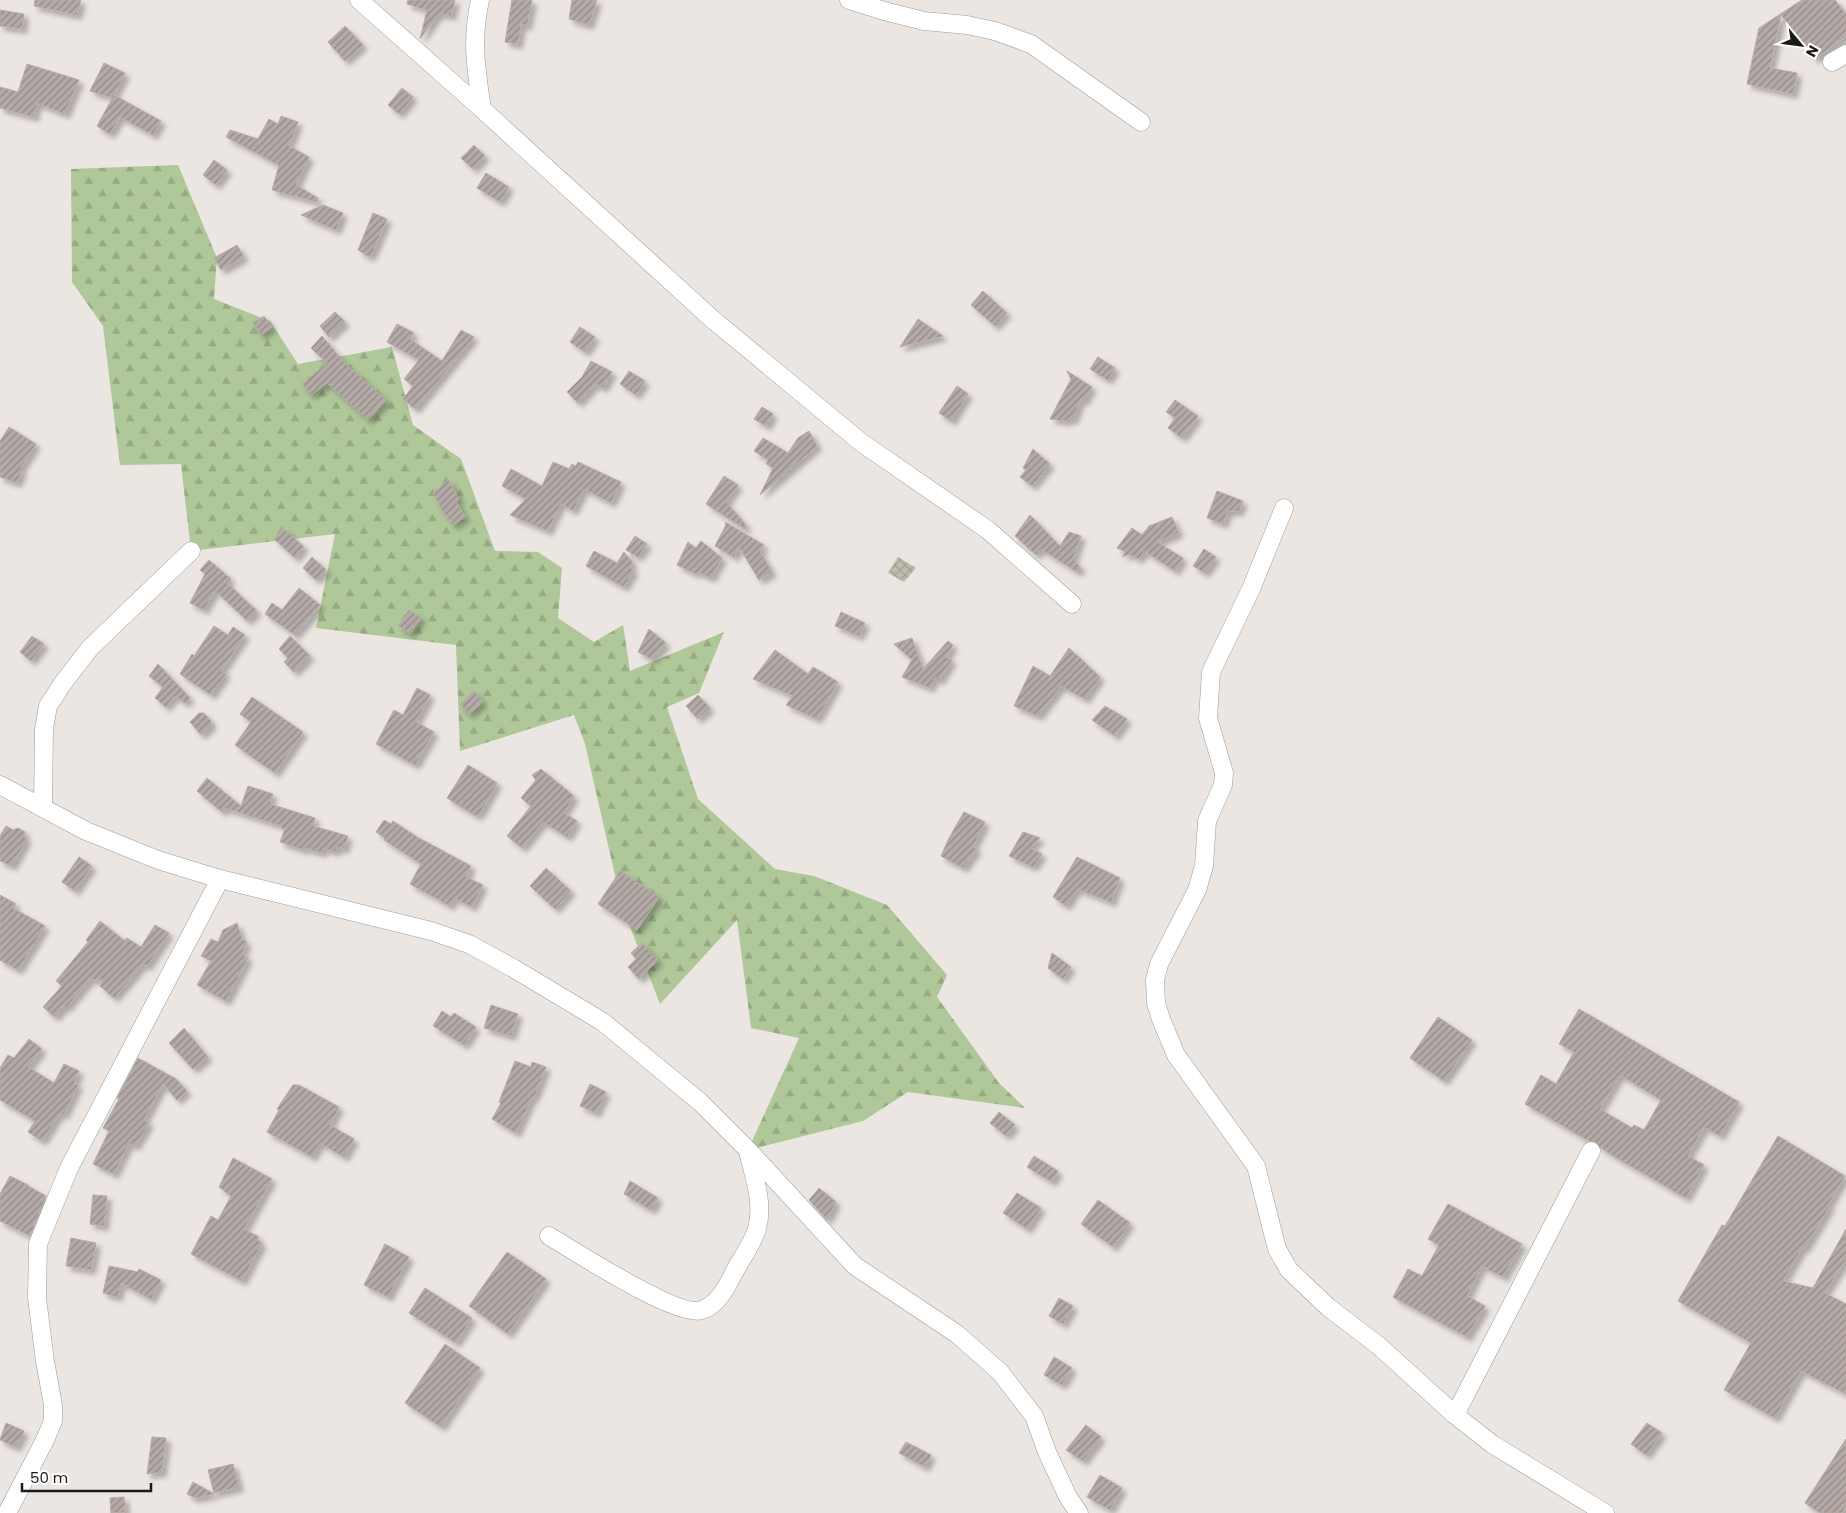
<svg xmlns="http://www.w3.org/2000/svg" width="1846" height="1513" font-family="Poppins,sans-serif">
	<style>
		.construction { fill: url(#construction-cross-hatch) }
		.forest { fill: url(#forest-firs) }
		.building { fill: url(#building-hatch); stroke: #bbaaa5; fill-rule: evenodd; filter: url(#shadow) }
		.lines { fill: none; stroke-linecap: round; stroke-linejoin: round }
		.minor-casing { stroke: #9b9b9b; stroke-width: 19 }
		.minor { stroke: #fff; stroke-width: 18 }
	</style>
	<defs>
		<pattern id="construction-cross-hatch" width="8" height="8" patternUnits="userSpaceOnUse" patternTransform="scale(1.25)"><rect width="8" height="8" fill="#bfbbad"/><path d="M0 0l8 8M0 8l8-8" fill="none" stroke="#a4a094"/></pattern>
		<pattern id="forest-firs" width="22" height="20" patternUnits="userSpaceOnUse" patternTransform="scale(1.25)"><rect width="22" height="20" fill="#afc799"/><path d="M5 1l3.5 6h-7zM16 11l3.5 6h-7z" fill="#96aa83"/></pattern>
		<pattern id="building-hatch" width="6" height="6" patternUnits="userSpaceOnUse" patternTransform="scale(1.25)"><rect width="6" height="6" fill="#b4aaa7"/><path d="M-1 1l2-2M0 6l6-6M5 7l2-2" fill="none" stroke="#928a87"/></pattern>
		<filter id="shadow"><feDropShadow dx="4.5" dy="4.5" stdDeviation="2.5" flood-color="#0004"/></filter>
	</defs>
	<rect width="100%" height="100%" fill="#ebe6e1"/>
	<path class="construction" d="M 898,557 L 916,568 L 904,582 L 888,573 Z"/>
	<path class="forest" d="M 178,165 L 217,258 L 214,299 L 270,321 L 298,364 L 392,347 L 413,425 L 461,459 L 495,551 L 538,552 L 562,568 L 558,618 L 594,642 L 623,625 L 630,671 L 724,632 L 699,693 L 667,707 L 698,799 L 775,869 L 814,876 L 887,905 L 947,975 L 937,997 L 999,1083 L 1025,1108 L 908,1092 L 863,1121 L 748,1150 L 799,1038 L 751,1028 L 737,920 L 660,1004 L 622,906 L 585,744 L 574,715 L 460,751 L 456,645 L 316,628 L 335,534 L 191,551 L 181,464 L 120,465 L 103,326 L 72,282 L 71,169 Z"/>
	<path class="building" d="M 35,0 L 81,0 L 77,15 L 34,6 Z
		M 408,0 L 455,0 L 451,16 L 439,13 L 420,39 L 427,10 L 407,4 Z
		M 512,0 L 532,0 L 527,26 L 521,24 L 518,44 L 505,42 Z
		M 572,0 L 597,0 L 589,25 L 569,19 Z
		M 1802,0 L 1835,0 L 1846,14 L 1846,36 L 1815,59 L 1781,15 L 1770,68 L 1797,73 L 1793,94 L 1747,84 L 1759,28 Z
		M 0,10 L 24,14 L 22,29 L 0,26 Z
		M 345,26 L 363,45 L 345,61 L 328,42 Z
		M 104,63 L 125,73 L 113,98 L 90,91 Z
		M 27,64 L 79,80 L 65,114 L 37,103 L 34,117 L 0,108 L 0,87 L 18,92 Z
		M 402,88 L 413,97 L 399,114 L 388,105 Z
		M 114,95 L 161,121 L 153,135 L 120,117 L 110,134 L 97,126 Z
		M 281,116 L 298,122 L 289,146 L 309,157 L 296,185 L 318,198 L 317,202 L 272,190 L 279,165 L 226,137 L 230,130 L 258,139 L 269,119 L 278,124 Z
		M 474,145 L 485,156 L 473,169 L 461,158 Z
		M 214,160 L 227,170 L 216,185 L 203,175 Z
		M 486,173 L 509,187 L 500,202 L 477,188 Z
		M 323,205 L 343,213 L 336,230 L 301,215 Z
		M 373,213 L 387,219 L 371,256 L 368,256 L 358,250 Z
		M 237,245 L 244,257 L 221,270 L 214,258 Z
		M 983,291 L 1007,313 L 995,326 L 971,305 Z
		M 335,312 L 345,322 L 329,337 L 320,326 Z
		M 264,316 L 272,327 L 261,335 L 253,323 Z
		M 918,319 L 943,336 L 900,347 Z
		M 397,324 L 414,333 L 410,339 L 442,361 L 461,330 L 474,337 L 415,409 L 403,399 L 413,386 L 404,379 L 419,360 L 387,342 Z
		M 580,327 L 595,337 L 585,352 L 570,342 Z
		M 322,336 L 342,360 L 386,400 L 368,420 L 327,383 L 311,395 L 302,384 L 327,363 L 311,348 Z
		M 1098,357 L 1115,368 L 1108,380 L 1090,369 Z
		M 591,361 L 612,372 L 603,388 L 595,384 L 578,403 L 567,392 L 582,377 Z
		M 629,371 L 645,381 L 636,395 L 620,384 Z
		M 1067,371 L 1092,387 L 1083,402 L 1081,398 L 1073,420 L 1068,419 L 1066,421 L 1050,419 L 1071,379 Z
		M 957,386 L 968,394 L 951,421 L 939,413 Z
		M 1175,400 L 1198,416 L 1182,438 L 1168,428 L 1175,418 L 1166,412 Z
		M 762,407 L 773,414 L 766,426 L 754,419 Z
		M 9,427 L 36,444 L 20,469 L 22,471 L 17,483 L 0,477 L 0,441 Z
		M 809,431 L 817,446 L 760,495 L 773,468 L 766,464 L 768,460 L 754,451 L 763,438 L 788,453 L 798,438 Z
		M 1033,449 L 1050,464 L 1032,486 L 1020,477 L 1026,470 L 1023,468 Z
		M 553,462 L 569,469 L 572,464 L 576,466 L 578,462 L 621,482 L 611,503 L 584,489 L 573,511 L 561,503 L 548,531 L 510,515 L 526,499 L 502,486 L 511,469 L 542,486 Z
		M 724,476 L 738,485 L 726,502 L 747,526 L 745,529 L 706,504 Z
		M 449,480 L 459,499 L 456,501 L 465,517 L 453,525 L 441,509 L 433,492 Z
		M 1217,491 L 1243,501 L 1239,511 L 1228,511 L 1223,524 L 1207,518 Z
		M 1030,515 L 1060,546 L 1069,532 L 1081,536 L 1073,559 L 1081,568 L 1077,572 L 1041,549 L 1036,555 L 1015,536 Z
		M 1172,517 L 1179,533 L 1157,542 L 1183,558 L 1175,571 L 1144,551 L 1139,559 L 1129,554 L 1122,557 L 1126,552 L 1117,548 L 1132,528 L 1142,535 L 1149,526 Z
		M 725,522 L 764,545 L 760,551 L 772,572 L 759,580 L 739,547 L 734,557 L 715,546 L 726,525 Z
		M 283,528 L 304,547 L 295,558 L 274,539 Z
		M 635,536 L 647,544 L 638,557 L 626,550 Z
		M 701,541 L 722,558 L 711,578 L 698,572 L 696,574 L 677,565 L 688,542 L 696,548 Z
		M 1204,549 L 1216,557 L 1205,573 L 1193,566 Z
		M 594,551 L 617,563 L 624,552 L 633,563 L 630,568 L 634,570 L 624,587 L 586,566 Z
		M 312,557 L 326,570 L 316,580 L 303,568 Z
		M 209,560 L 231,579 L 227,583 L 257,611 L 247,621 L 215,590 L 204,610 L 190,603 L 205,574 L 200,570 Z
		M 299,588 L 320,605 L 295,635 L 265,614 L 272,603 L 282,610 Z
		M 409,610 L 421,618 L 410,634 L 398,625 Z
		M 841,612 L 865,623 L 859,636 L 835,626 Z
		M 214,626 L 228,635 L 233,627 L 245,635 L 221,671 L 226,674 L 211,695 L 180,674 L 192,654 L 194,656 Z
		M 649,629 L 666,643 L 652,659 L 638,652 Z
		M 32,636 L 44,644 L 31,661 L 20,652 Z
		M 290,636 L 310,656 L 294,672 L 284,662 L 288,658 L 279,649 Z
		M 912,638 L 923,669 L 948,641 L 953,645 L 946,657 L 952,660 L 939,681 L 935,677 L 930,688 L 902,677 L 912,660 L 894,644 Z
		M 1069,648 L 1100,677 L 1085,699 L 1061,686 L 1038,716 L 1014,706 L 1033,666 L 1050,676 Z
		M 775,650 L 808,674 L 813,667 L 838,682 L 817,719 L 786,705 L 793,696 L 753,679 Z
		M 158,664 L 190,698 L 185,703 L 175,696 L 166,707 L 155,698 L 163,687 L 149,676 Z
		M 417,688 L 430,695 L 416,722 L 434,732 L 415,765 L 376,744 L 394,710 L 403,715 Z
		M 474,691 L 483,702 L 469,714 L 460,704 Z
		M 698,695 L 710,708 L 698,719 L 686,706 Z
		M 252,697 L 303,732 L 275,773 L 235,745 L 251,722 L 240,714 Z
		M 1105,706 L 1127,719 L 1115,736 L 1092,720 Z
		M 199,713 L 204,713 L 211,721 L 211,726 L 201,735 L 190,722 Z
		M 468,765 L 497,783 L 479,815 L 477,814 L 476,816 L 447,798 Z
		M 541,769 L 574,796 L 564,813 L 577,821 L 567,837 L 543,822 L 522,848 L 507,836 L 531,806 L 521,798 L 536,780 L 532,775 Z
		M 207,778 L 241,806 L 248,786 L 273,794 L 270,804 L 315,818 L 313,826 L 348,836 L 344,849 L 337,847 L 335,852 L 323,848 L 322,853 L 305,848 L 304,850 L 280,842 L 285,829 L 281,828 L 282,826 L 225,808 L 222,812 L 197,791 Z
		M 964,812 L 985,822 L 973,847 L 977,849 L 963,868 L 941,856 L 949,838 Z
		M 384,820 L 391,824 L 393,821 L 417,837 L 471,866 L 466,877 L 483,885 L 472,907 L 454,898 L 450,906 L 410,884 L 421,864 L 384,840 L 385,838 L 376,832 Z
		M 6,826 L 13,830 L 18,828 L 25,832 L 24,838 L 27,839 L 12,866 L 0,861 L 0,836 Z
		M 1023,832 L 1040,838 L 1031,848 L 1042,854 L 1033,867 L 1009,856 Z
		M 79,857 L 92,866 L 75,891 L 62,882 Z
		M 1077,857 L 1120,878 L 1111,902 L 1077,889 L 1066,906 L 1053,897 Z
		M 546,868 L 571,891 L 555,909 L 530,886 Z
		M 620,871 L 659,897 L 637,930 L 598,904 Z
		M 0,895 L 16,904 L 13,908 L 45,926 L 18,970 L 0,960 Z
		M 100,921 L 125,941 L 127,938 L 141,947 L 155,925 L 169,933 L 147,966 L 143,964 L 114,998 L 100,986 L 103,981 L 97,978 L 95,981 L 91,978 L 66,1008 L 64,1006 L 55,1017 L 43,1007 L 62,986 L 56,981 L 88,942 L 86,940 Z
		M 237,923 L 242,939 L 247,942 L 242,954 L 248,958 L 226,1001 L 197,985 L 211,961 L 201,956 L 211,939 L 218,942 L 223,930 Z
		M 642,943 L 658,960 L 639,979 L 628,967 L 636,959 L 631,953 Z
		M 1052,953 L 1071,967 L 1063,979 L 1048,968 Z
		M 491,1005 L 518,1014 L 511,1036 L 484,1028 Z
		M 1579,1009 L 1739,1102 L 1720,1136 L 1704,1127 L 1688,1156 L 1704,1165 L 1686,1198 L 1615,1157 L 1601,1148 L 1596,1142 L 1589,1141 L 1525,1104 L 1541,1075 L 1556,1084 L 1574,1052 L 1559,1044 ZM 1620,1075 L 1661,1100 L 1644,1130 L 1634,1125 L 1632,1128 L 1600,1109 Z
		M 442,1011 L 451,1017 L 454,1013 L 476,1027 L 464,1045 L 433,1026 Z
		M 1438,1017 L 1472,1040 L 1444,1081 L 1410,1058 Z
		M 184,1028 L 208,1057 L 193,1069 L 169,1043 Z
		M 29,1039 L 42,1049 L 28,1067 L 54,1083 L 64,1064 L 79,1071 L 74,1083 L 78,1085 L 64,1115 L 60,1113 L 42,1141 L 28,1132 L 35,1121 L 0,1100 L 0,1068 L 8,1055 L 14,1058 Z
		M 138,1058 L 176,1079 L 187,1091 L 177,1100 L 163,1084 L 144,1120 L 149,1123 L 135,1146 L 129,1143 L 114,1174 L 93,1164 L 109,1131 L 103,1128 L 119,1099 L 117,1098 Z
		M 515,1061 L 531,1067 L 532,1062 L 546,1067 L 534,1098 L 532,1097 L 516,1133 L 492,1119 L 501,1103 L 499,1102 Z
		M 590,1084 L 606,1092 L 596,1113 L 580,1106 Z
		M 293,1085 L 299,1085 L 339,1107 L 330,1125 L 354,1139 L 344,1157 L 320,1143 L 312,1157 L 267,1132 L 279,1110 L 277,1109 Z
		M 999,1112 L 1015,1125 L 1006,1136 L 990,1123 Z
		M 1778,1136 L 1845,1176 L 1828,1205 L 1830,1206 L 1805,1248 L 1803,1247 L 1783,1281 L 1813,1288 L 1846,1229 L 1846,1259 L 1825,1293 L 1846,1304 L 1846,1394 L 1801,1371 L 1775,1418 L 1724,1390 L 1751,1343 L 1678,1301 L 1722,1225 L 1725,1226 Z
		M 1034,1156 L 1058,1171 L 1052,1182 L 1027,1167 Z
		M 233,1158 L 272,1179 L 244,1229 L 259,1237 L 257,1240 L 262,1243 L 242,1281 L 191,1254 L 211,1216 L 218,1220 L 231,1196 L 219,1187 Z
		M 10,1176 L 28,1185 L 28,1186 L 46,1196 L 30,1236 L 0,1221 L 0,1194 Z
		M 630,1181 L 658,1198 L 651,1210 L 624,1194 Z
		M 819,1188 L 836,1202 L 827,1220 L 809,1200 Z
		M 1017,1193 L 1041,1208 L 1027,1229 L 1003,1213 Z
		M 93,1195 L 107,1196 L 104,1226 L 90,1224 Z
		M 1098,1200 L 1130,1223 L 1113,1247 L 1081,1224 Z
		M 1448,1204 L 1522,1244 L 1503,1277 L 1482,1266 L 1467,1296 L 1485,1306 L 1467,1337 L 1393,1297 L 1408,1269 L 1422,1276 L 1439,1245 L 1428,1239 Z
		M 71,1238 L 96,1243 L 91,1270 L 66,1266 Z
		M 385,1244 L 409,1257 L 388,1297 L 364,1285 Z
		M 507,1252 L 546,1279 L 508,1334 L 469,1306 Z
		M 109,1266 L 138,1272 L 139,1269 L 161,1280 L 151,1299 L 121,1283 L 118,1297 L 103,1293 Z
		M 425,1288 L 472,1318 L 456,1343 L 409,1313 Z
		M 1059,1298 L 1073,1306 L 1063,1324 L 1049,1316 Z
		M 445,1344 L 480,1368 L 441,1427 L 405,1403 Z
		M 1054,1357 L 1072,1368 L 1062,1385 L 1044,1375 Z
		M 6,1423 L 24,1431 L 16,1447 L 0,1440 Z
		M 1647,1423 L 1662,1433 L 1646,1455 L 1631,1444 Z
		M 1086,1425 L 1101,1437 L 1083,1461 L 1066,1450 Z
		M 152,1437 L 166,1438 L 162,1472 L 147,1474 Z
		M 1846,1439 L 1846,1506 L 1842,1513 L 1820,1513 L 1805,1503 Z
		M 906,1442 L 931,1455 L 925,1467 L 899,1453 Z
		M 233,1464 L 239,1487 L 214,1493 L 208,1470 Z
		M 1100,1475 L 1122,1488 L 1110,1510 L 1087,1497 Z
		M 193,1482 L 214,1494 L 195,1498 L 187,1494 Z
		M 124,1497 L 125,1512 L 111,1513 L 110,1498 Z"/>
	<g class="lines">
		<g class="minor-casing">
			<path id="minor" d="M 359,0 L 482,109 L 711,318 L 862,443 L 988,530 L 1072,604
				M 480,0 C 471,41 476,68 482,109
				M 849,0 L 884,11 L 924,21 L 967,25 L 995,31 L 1031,44 L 1141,122
				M 1832,62 L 1846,54
				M 1284,508 L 1251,589 L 1211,672 L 1208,718 L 1224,773 L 1223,785 L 1207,821 L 1204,866 L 1197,890 L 1159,964 L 1155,980 L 1156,1003 L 1161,1019 L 1176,1055 L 1256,1166 L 1277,1249 L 1289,1270 L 1328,1307 L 1379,1346 L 1455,1415 L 1492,1444 L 1605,1513
				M 0,785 L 86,831 L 158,860 L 220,879 L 431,931 L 469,944 L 513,968 L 603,1022 L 700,1102 L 748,1150 L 855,1266 L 957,1334 L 1000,1372 L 1034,1416 L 1047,1452 L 1068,1497 L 1079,1513
				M 43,806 L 44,729 L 48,706 L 63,683 L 90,648 L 191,551
				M 549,1236 C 575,1251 678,1319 702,1310 C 720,1304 729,1282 737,1267 C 744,1255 753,1242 757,1229 C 764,1204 754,1176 748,1151
				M 1455,1415 L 1591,1151
				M 7,1513 L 45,1440 L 53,1421 L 53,1405 L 45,1361 L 37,1298 L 38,1244 L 69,1168 L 220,879"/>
		</g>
		<use href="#minor" class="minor"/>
	</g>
	<g transform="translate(1801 45) rotate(119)" stroke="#ffffff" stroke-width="4" paint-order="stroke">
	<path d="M0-4L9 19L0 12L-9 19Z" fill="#1a1a1a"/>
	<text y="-8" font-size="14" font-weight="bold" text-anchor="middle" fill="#1a1a1a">N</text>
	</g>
	<path d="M22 1483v8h129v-8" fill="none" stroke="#1a1a1a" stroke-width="2.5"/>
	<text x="30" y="1483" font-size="15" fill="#1a1a1a" stroke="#ffffff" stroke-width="4" paint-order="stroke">50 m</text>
</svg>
